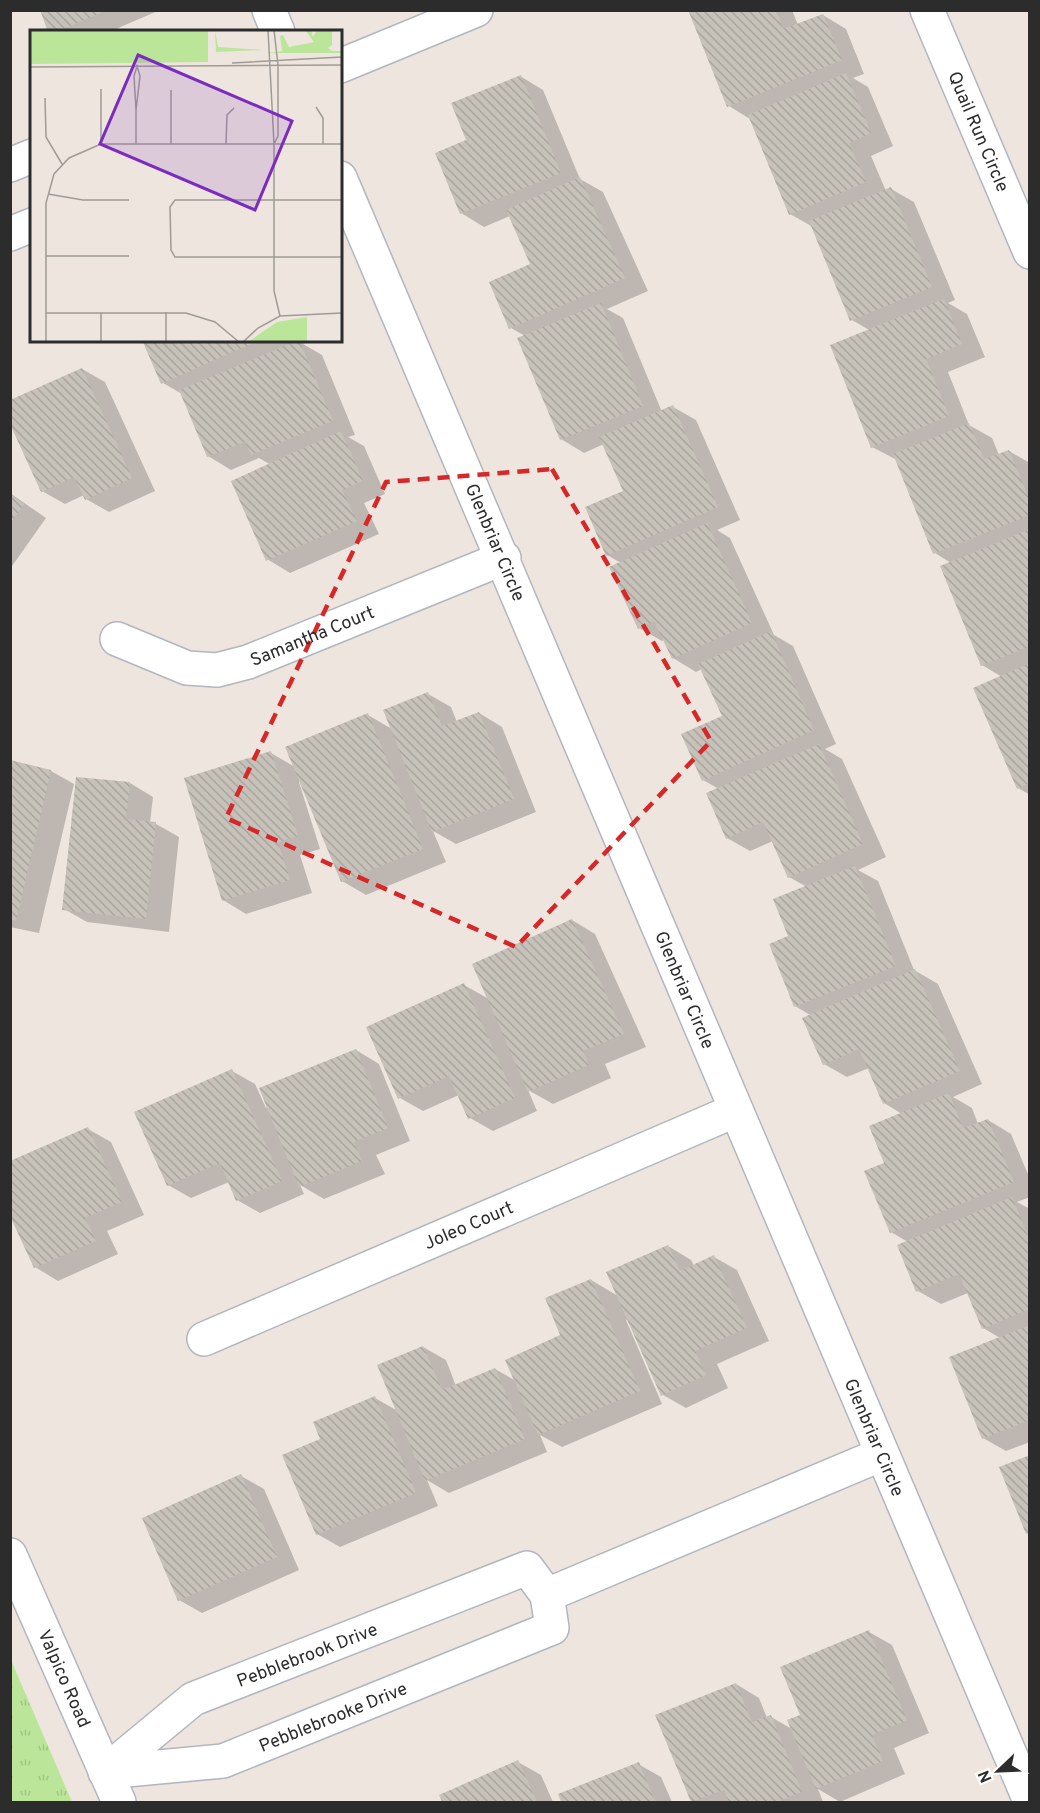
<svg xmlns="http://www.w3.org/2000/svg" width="1040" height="1813" font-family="Overpass,sans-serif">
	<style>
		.grass { fill: url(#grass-tufts) }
		.shadow { fill: #0003 }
		.building { fill: url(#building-back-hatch) }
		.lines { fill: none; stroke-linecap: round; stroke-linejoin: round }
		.street-casing { stroke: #b2b6c0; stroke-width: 36 }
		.secondary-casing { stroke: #b2b6c0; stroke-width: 36 }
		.street { stroke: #fff; stroke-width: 33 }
		.secondary { stroke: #fff; stroke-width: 33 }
		.marked { fill: none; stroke: #d62828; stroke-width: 4.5; stroke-dasharray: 12 8; stroke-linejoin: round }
		.labels { text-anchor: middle; stroke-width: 4.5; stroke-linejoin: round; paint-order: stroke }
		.street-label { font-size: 18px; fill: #2c2c2c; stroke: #fff }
		.inset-road { fill: none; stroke: #a09b97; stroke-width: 1.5 }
		.view { fill: #7b2cbf; fill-opacity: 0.15; stroke: #7b2cbf; stroke-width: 3 }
		.inset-edge { fill: none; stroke: #2c2c2c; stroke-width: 3 }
	</style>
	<defs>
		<pattern id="grass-tufts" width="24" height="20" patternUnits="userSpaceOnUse" patternTransform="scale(1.5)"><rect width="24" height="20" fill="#bbe699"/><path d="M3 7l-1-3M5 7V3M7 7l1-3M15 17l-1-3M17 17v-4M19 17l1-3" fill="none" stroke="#a1c584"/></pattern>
		<pattern id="building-back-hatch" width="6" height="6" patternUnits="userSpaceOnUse" patternTransform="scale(1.5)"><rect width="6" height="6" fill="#c6c1b9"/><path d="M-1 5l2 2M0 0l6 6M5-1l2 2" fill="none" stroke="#aaa69f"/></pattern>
	</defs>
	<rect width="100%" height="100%" fill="#eee5de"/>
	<path class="grass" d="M 10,1660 L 11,1660 L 72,1802 L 11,1802 Z"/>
	<path class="shadow" d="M 41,10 L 160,10 L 109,32 L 50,32 Z
		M 689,10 L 792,10 L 798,25 L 823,15 L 846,29 L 864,74 L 853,78 L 868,87 L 893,146 L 871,156 L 886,191 L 891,189 L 914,202 L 955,300 L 948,303 L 967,314 L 985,357 L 948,372 L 969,425 L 992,438 L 999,455 L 1009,451 L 1030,463 L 1030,795 L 1018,788 L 1002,677 L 982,665 L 951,563 L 935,553 L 897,460 L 872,447 L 869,330 L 852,320 L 813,227 L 790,214 L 750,119 L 729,106 Z
		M 520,76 L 543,90 L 580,179 L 603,192 L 648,291 L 607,309 L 623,318 L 662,412 L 673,407 L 696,420 L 740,520 L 717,530 L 730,538 L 774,635 L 793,646 L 836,744 L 825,749 L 842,759 L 886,857 L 858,870 L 878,881 L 914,970 L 938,984 L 982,1084 L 953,1097 L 972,1108 L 978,1124 L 988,1120 L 1011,1134 L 1030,1179 L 1030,1197 L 1017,1202 L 1030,1209 L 1030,1442 L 1006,1451 L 983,1438 L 1000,1338 L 983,1328 L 968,1293 L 941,1304 L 918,1291 L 908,1242 L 891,1232 L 886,1164 L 902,1114 L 884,1103 L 869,1068 L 847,1077 L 824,1064 L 812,1016 L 795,1006 L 790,936 L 807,887 L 789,877 L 773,841 L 750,851 L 727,838 L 719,789 L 703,780 L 724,717 L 702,669 L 696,672 L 673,658 L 665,640 L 662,641 L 639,628 L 621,563 L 607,555 L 625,492 L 604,444 L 584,453 L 561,439 L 525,336 L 511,328 L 532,265 L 510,216 L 484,227 L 461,213 L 468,141 Z
		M 144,340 L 312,340 L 303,344 L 322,355 L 355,435 L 348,437 L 364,446 L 385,494 L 364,503 L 379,534 L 290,573 L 267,559 L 271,465 L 259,458 L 231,470 L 208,456 L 182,394 L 163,383 Z
		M 82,369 L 105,382 L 155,491 L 109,512 L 86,499 L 84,495 L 65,504 L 42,491 Z
		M 10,493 L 46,518 L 10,569 Z
		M 428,694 L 451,707 L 457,722 L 479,713 L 502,727 L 536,812 L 456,844 L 433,831 L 446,862 L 366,895 L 342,881 L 301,781 L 299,782 L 320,849 L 300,855 L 312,893 L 246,914 L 223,900 L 271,753 L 295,767 L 368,715 L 392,729 Z
		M 10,762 L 51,771 L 74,784 L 39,933 L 10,927 Z
		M 130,783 L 153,797 L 150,823 L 156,824 L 179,837 L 169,932 L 87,922 L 64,909 Z
		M 572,920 L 595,934 L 646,1047 L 605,1064 L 611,1078 L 553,1104 L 528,1090 L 537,1111 L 493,1131 L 470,1118 L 459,1095 L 423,1111 L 400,1098 L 464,985 L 489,999 Z
		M 356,1050 L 379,1064 L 410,1141 L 376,1155 L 385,1174 L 324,1199 L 300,1185 L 304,1194 L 260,1213 L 237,1200 L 229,1182 L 191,1198 L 168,1185 L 232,1071 L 255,1084 L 266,1108 Z
		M 88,1129 L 111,1142 L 144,1215 L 107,1231 L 118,1254 L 58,1281 L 35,1267 Z
		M 668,1246 L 691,1260 L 694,1266 L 714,1257 L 737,1270 L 769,1341 L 717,1364 L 728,1388 L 686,1408 L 663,1395 L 628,1319 L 626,1320 L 662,1404 L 562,1447 L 540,1435 L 547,1452 L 449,1493 L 427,1480 L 438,1506 L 340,1547 L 317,1534 L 322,1440 L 375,1398 L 398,1411 L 423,1347 L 446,1360 L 456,1386 L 495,1369 L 516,1381 L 562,1336 L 591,1280 L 618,1296 Z
		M 241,1476 L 264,1489 L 299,1570 L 202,1613 L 179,1600 Z
		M 869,1632 L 892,1645 L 929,1733 L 894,1748 L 905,1774 L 840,1802 L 818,1789 L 823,1802 L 692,1802 L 657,1716 L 736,1684 L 759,1698 L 767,1718 L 771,1717 L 792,1729 Z
		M 518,1762 L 541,1775 L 553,1802 L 443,1802 L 441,1796 Z
		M 638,1764 L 661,1777 L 672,1802 L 563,1802 L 560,1795 Z"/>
	<path class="building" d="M 40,10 L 106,10 L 106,11 L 55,32 L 48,32 Z
		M 688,10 L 776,10 L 783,29 L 823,14 L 842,60 L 727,107 Z
		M 846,73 L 871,133 L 849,143 L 866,182 L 789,215 L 748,115 Z
		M 521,75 L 561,173 L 460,214 L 435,153 L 466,140 L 451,103 Z
		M 580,177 L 625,278 L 509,329 L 489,282 L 530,264 L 506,210 Z
		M 891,187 L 932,287 L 850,321 L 809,221 Z
		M 944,299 L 962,344 L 926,359 L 949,416 L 871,448 L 830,345 Z
		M 601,303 L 643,406 L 560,440 L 517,338 Z
		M 142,340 L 260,340 L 161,384 Z
		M 299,340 L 333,421 L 251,455 L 245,442 L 207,457 L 179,390 Z
		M 82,368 L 132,478 L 85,500 L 74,477 L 41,492 L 10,424 L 10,400 Z
		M 673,405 L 718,507 L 606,556 L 585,507 L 623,491 L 599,437 Z
		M 969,423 L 984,459 L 1009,450 L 1030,501 L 1030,515 L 933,554 L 893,454 Z
		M 341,431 L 363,481 L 342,490 L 357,521 L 266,561 L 231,481 Z
		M 10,494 L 24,504 L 10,524 Z
		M 707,523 L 752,623 L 672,659 L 654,621 L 638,629 L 609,567 Z
		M 1030,529 L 1030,646 L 981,666 L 940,566 Z
		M 771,631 L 814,730 L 702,781 L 681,734 L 722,716 L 698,664 Z
		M 1030,663 L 1030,783 L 1017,789 L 973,688 Z
		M 428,692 L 442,726 L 479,712 L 514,799 L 432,832 L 383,710 Z
		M 368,713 L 423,849 L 341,882 L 285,747 Z
		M 819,744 L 863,844 L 788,878 L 763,822 L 726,839 L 706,793 Z
		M 271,751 L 298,836 L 278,842 L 290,880 L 222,901 L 184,778 Z
		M 10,760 L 51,770 L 16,921 L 10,920 Z
		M 76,777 L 130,782 L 126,819 L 156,822 L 146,919 L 62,910 Z
		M 855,866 L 896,966 L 794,1007 L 769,944 L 788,936 L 773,899 Z
		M 572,919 L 624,1034 L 583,1051 L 589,1065 L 528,1092 L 472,964 Z
		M 915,969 L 960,1071 L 883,1104 L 859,1049 L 823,1065 L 802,1018 Z
		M 464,983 L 515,1098 L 468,1119 L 449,1076 L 398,1099 L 366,1027 Z
		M 356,1049 L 388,1128 L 354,1142 L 362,1161 L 299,1187 L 259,1088 Z
		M 232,1069 L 282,1181 L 236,1201 L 220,1163 L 167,1186 L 134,1112 Z
		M 949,1093 L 963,1128 L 988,1119 L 1014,1182 L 890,1233 L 864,1171 L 884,1163 L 869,1126 Z
		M 88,1127 L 122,1202 L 85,1218 L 96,1241 L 34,1268 L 10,1216 L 10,1161 Z
		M 1012,1197 L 1030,1241 L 1030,1309 L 982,1329 L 959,1274 L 916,1292 L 897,1245 Z
		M 668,1245 L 680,1271 L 714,1255 L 747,1328 L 695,1351 L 706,1375 L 661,1396 L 606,1272 Z
		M 591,1279 L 640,1391 L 538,1435 L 505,1360 L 560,1335 L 545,1298 Z
		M 1030,1325 L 1030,1420 L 982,1439 L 949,1357 Z
		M 423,1346 L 442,1390 L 495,1368 L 525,1439 L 425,1481 L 377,1365 Z
		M 375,1396 L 416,1493 L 316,1535 L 282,1455 L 320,1439 L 313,1422 Z
		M 1030,1455 L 1030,1533 L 1026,1534 L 999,1467 Z
		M 241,1474 L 277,1557 L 178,1601 L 142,1518 Z
		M 869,1630 L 907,1720 L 872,1735 L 883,1761 L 816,1789 L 787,1720 L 800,1715 L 780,1667 Z
		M 736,1683 L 752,1722 L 771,1715 L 802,1792 L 777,1802 L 729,1802 L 724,1790 L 691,1802 L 655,1715 Z
		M 518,1760 L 537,1802 L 442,1802 L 439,1795 Z
		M 639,1762 L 655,1802 L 561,1802 L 558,1794 Z"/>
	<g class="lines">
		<g class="street-casing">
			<g id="street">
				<path d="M 269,10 L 278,32"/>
				<path id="s1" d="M 927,10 L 1030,252"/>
				<path d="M 340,66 L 476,10"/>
				<path d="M 10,165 L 32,156"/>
				<path id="s2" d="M 340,178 C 572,718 797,1261 1030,1801"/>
				<path d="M 10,234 L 32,225"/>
				<path id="s3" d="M 117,639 L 187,668 L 217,670 L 248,662 L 504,558"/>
				<path id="s4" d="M 204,1339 L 734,1111"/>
				<path d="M 527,1568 L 547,1595 L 552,1628 L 223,1761 L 105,1772 L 193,1699 Z"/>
				<path d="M 547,1595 L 880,1455"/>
			</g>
		</g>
		<g class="secondary-casing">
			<g id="secondary">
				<path id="s5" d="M 10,1555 L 119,1802"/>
			</g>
		</g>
		<use href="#street" class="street"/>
		<use href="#secondary" class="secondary"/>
	</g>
	<path class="marked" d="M 552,469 L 711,741 L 516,947 L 226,818 L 386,482 Z"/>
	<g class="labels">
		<g class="street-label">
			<text dy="6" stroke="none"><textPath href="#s1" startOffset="132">Quail Run Circle</textPath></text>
			<text dy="6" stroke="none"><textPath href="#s2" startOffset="396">Glenbriar Circle</textPath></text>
			<text dy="6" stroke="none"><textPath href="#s3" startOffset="207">Samantha Court</textPath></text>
			<text dy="6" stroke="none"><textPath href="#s2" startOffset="882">Glenbriar Circle</textPath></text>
			<text dy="6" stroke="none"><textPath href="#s4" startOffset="288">Joleo Court</textPath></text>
			<text dy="6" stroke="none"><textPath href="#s2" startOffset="1368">Glenbriar Circle</textPath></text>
			<text transform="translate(307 1655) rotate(-21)" y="6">Pebblebrook Drive</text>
			<text dy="6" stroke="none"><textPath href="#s5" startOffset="135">Valpico Road</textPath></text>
			<text transform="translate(333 1717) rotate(-22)" y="6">Pebblebrooke Drive</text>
		</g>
	</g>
	<g transform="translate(30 30)">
		<rect width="312" height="312" fill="#eee5de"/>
		<path d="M 0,0 L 178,0 L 178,32 L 0,34 ZM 185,0 L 188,17 L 234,20 L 186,22 ZM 275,0 L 281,0 L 283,7 L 287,0 L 302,1 L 302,15 L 298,18 L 302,21 L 252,21 L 250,6 L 253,5 L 259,17 L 284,12 Z" fill="#bbe699"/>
		<path d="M 254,21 L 312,21 L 312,23 L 236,23 ZM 277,287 L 277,312 L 218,312 L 247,292 Z" fill="#bbe699"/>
		<path class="inset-road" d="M 238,0 L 244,114 L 244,261 L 250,286M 244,0 L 248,35 L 248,106 L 244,114M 202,33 L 312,27M 107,36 L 110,46 L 106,80 L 104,46 ZM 0,37 L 312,35M 71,59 L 71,114M 141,60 L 141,114M 15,68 L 16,107 L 32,134M 286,77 L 293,88 L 293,114M 106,114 L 106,80M 196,114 L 197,85 L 204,78M 18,164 L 53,170 L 99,170M 312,170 L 145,170 L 140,177 L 141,220 L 145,227 L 312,227M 16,226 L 99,226M 16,283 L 156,283 L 185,292 L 209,312M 16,312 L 16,173 L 24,144 L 39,128 L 71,114 L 312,114M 71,312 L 71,283M 136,312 L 136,282M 213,312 L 228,298 L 250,286 L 312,283"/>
		<path class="view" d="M 108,25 L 262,91 L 225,180 L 70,114 Z"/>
		<rect width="312" height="312" class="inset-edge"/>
	</g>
	<rect width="1040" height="1813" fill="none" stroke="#2c2c2c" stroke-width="24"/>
	<g transform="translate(998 1771) rotate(247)" stroke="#ffffff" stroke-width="4.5" paint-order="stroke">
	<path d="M0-4.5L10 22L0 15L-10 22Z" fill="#2c2c2c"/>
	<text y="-9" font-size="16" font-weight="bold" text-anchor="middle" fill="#2c2c2c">N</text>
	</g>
</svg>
